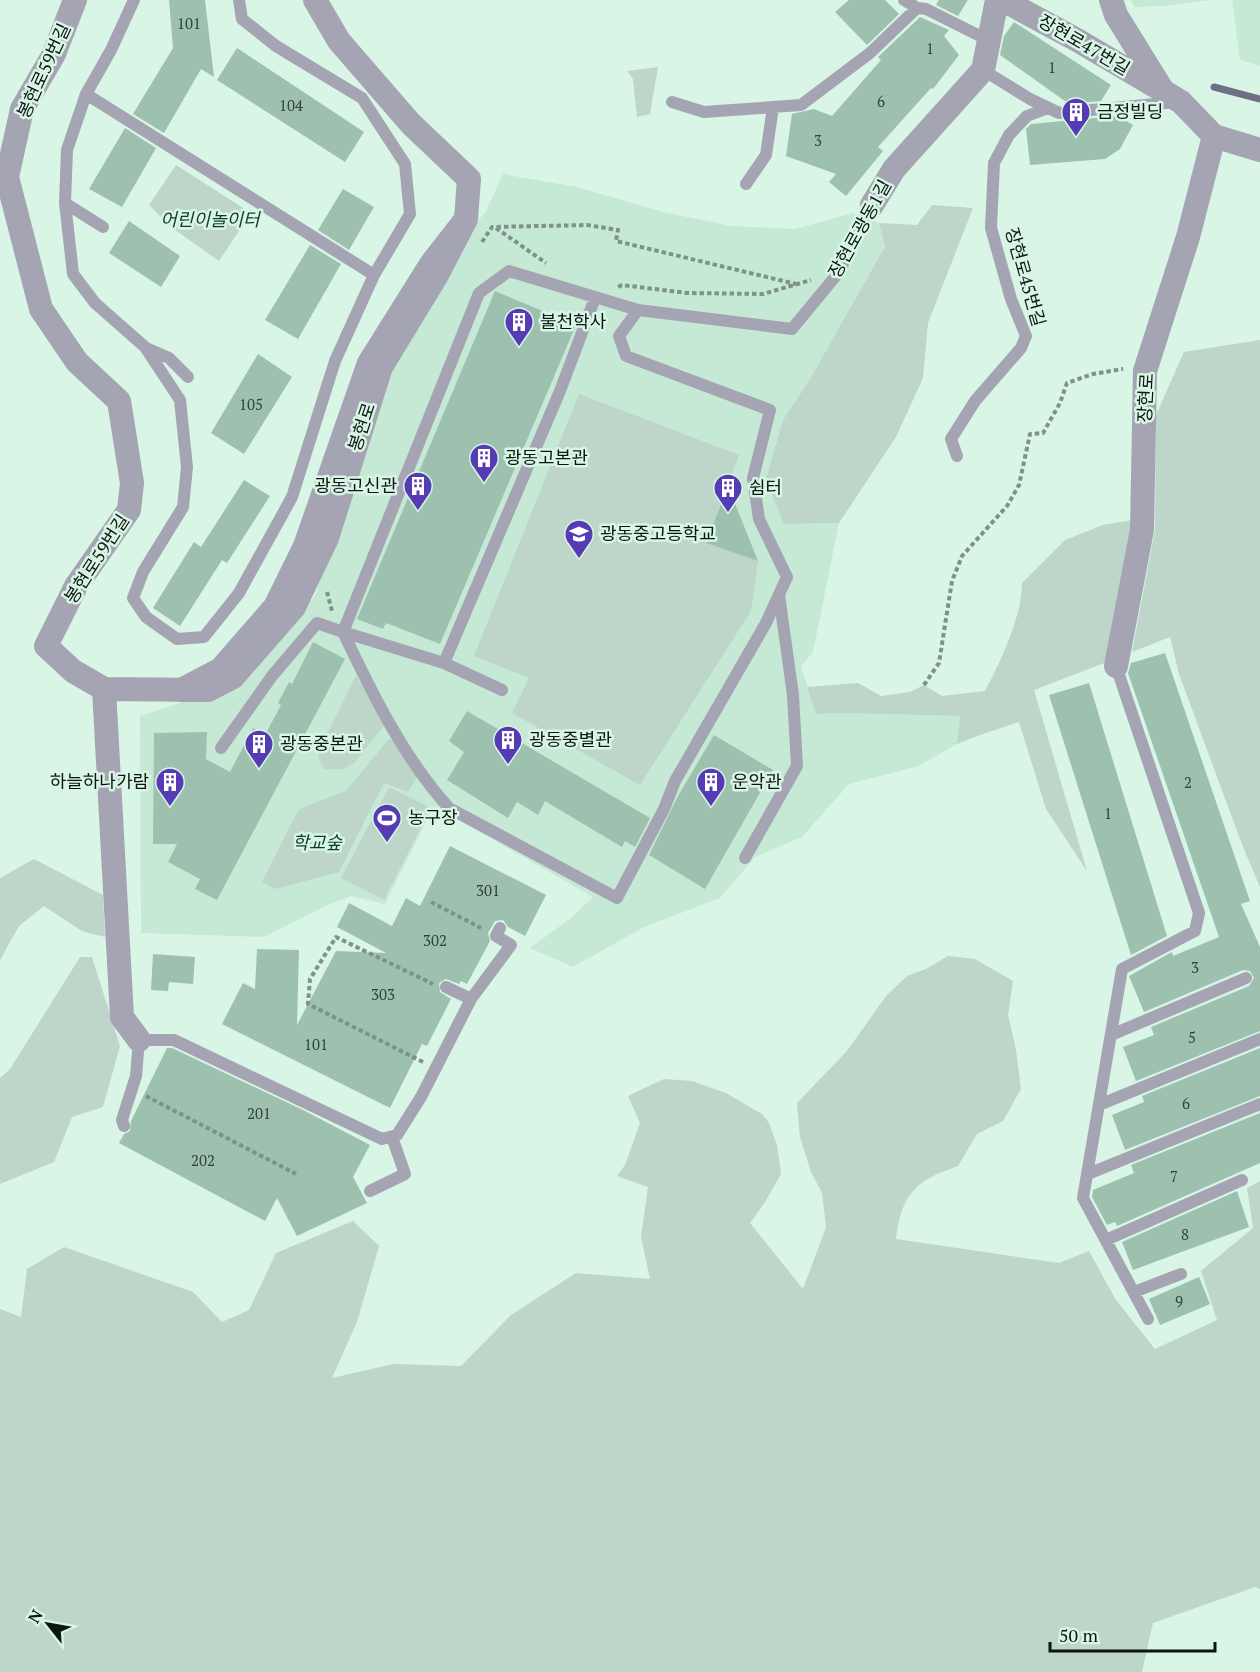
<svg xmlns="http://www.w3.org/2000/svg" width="1260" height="1672" font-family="'PT Serif','Noto Sans KR',serif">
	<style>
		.built { fill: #c6e9d6 }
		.green { fill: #bed5c9 }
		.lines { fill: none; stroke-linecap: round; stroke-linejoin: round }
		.stream { stroke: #6d7085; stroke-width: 7 }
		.building { fill: #9dc1ae }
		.path { stroke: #7e9288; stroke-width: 4; stroke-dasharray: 4.5 3; stroke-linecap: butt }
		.service { stroke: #a5a4b3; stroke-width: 12 }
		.minor { stroke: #a5a4b3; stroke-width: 24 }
		.labels { text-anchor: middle; stroke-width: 5; stroke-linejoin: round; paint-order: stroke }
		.number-label { font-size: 15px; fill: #304138 }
		.street-label { font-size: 18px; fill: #0c1611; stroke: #d9f5e6 }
		.poi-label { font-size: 18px; fill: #0c1611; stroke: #d9f5e6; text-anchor: start }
		.park-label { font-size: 18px; font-style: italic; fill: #0c3c28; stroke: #d9f5e6 }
	</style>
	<rect width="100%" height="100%" fill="#d9f5e6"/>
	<path class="built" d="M 1131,0 L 1211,0 L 1164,6 L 1134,7 Z
		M 1232,0 L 1260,0 L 1260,66 L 1240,60 Z
		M 503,174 L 577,187 L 663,212 L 731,226 L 795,229 L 853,213 L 879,223 L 885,245 L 810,379 L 783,420 L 784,524 L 839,523 L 813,652 L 801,666 L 816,714 L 841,713 L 961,716 L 957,744 L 919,766 L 849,784 L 802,837 L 755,857 L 720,898 L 644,927 L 573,967 L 530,948 L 571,918 L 593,897 L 434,806 L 385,904 L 351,896 L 326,906 L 264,937 L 141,933 L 140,716 L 238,684 L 315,596 L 387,373 L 465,237 L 486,211 Z"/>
	<path class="green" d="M 658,67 L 650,114 L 637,117 L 633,79 L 627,71 Z
		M 176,165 L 251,213 L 219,261 L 171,227 L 149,205 Z
		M 932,205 L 973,208 L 928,323 L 923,378 L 896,437 L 839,523 L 784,524 L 766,480 L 783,420 L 810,379 L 885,246 L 879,223 L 917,225 Z
		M 1260,340 L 1260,887 L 1243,847 L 1179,674 L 1170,637 L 1132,652 L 1155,530 L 1156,415 L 1184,352 Z
		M 579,394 L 739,455 L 706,543 L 758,561 L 751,611 L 640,785 L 512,713 L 529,678 L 474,656 Z
		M 1133,520 L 1112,660 L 1034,690 L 1087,871 L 1046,809 L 1019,722 L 980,735 L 957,744 L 960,716 L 841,713 L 816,714 L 807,687 L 858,683 L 881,696 L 910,692 L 924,685 L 942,696 L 985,691 C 1001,661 1022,616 1022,583 L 1065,540 L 1103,525 Z
		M 356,675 L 386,723 L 354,763 L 343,769 L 324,769 L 318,757 L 322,744 Z
		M 389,739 L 396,740 L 418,775 L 408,792 L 384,783 L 339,872 L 275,889 L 262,882 L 299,809 L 346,791 Z
		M 389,787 L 431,808 L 384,900 L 341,878 Z
		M 34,859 L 103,895 L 105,937 L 82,931 L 44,906 L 19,926 L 0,960 L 0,878 Z
		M 948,956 L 975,959 L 1013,981 L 1008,1015 L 1016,1050 L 1021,1089 L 1003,1121 L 977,1134 L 958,1166 C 915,1181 902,1193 896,1239 L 1059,1263 L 1089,1251 L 1116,1300 L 1155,1349 L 1217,1320 L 1201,1271 L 1253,1228 L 1247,1188 L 1260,1181 L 1260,1589 L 1255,1587 L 1153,1623 L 1142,1672 L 0,1672 L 0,1309 L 21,1317 L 27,1269 L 64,1247 L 193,1292 L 222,1322 L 249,1310 L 276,1253 L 353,1221 L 379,1246 L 357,1322 L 332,1378 L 393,1364 L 461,1366 L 511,1315 L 576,1273 L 650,1279 L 641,1237 L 648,1187 L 617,1176 L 625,1165 L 640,1123 L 628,1096 L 664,1079 L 692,1081 L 726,1093 L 762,1114 L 769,1123 L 777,1145 L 781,1174 L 765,1202 L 750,1223 L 803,1289 L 826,1227 L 822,1193 L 811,1172 L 800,1137 L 797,1103 L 847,1051 L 886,996 L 907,976 L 926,969 Z
		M 80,957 L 92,957 L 120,1046 L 103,1107 L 72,1117 L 54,1162 L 0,1184 L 0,1078 L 10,1069 Z"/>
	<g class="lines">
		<path class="stream" d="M 1214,87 L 1260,99"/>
	</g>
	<path class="building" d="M 169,0 L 205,0 L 214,77 L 201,69 L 164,133 L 133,114 L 173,48 Z
		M 849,0 L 885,0 L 899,14 L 867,45 L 835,12 Z
		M 939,0 L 968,0 L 958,16 L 936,5 Z
		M 920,17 L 949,30 L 944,36 L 959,55 L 933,89 L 931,88 L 878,147 L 883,151 L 846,196 L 829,182 L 836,174 L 786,156 L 792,114 L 814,109 L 832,116 L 881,60 L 878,57 Z
		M 1014,22 L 1111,85 L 1101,101 L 1069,104 L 1000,55 L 1004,36 Z
		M 237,48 L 364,132 L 345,162 L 217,80 Z
		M 1117,116 L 1133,125 L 1120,149 L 1105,159 L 1030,165 L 1026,129 L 1031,124 Z
		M 125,128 L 156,148 L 122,207 L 89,189 Z
		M 343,189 L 374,207 L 349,250 L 318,230 Z
		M 129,221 L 180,256 L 161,287 L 109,253 Z
		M 310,245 L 341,264 L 298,339 L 265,320 Z
		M 495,291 L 576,325 L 440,644 L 386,623 L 383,629 L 357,619 Z
		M 258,354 L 292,377 L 244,454 L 211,433 Z
		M 244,480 L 270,496 L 227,563 L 222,560 L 180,626 L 153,608 L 194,542 L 201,547 Z
		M 728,486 L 758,561 L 706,543 Z
		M 313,642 L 345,659 L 217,900 L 195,889 L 200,879 L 168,862 L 177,844 L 153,844 L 154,733 L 207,732 L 206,759 L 230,772 L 253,728 L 265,735 L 281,705 L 278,703 L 289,682 L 292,684 Z
		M 1165,653 L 1250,901 L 1241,904 L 1260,947 L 1260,1031 L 1136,1081 L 1123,1047 L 1154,1035 L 1151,1027 L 1249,986 L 1254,978 L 1250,971 L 1243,970 L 1144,1012 L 1129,976 L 1172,952 L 1173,956 L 1219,937 L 1128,673 L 1131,663 Z
		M 1089,683 L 1167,936 L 1131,955 L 1049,695 Z
		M 467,711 L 650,818 L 635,847 L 625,841 L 622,847 L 545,801 L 538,815 L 517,802 L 508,818 L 447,780 L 464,752 L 449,741 Z
		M 714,735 L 773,770 L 705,889 L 649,855 L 678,796 Z
		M 450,846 L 546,895 L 525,936 L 508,927 L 503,920 L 495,921 L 488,933 L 490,941 L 467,984 L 461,981 L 459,984 L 446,979 L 439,983 L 440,992 L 451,999 L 427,1046 L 422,1044 L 390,1108 L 222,1024 L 243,983 L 255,989 L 257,949 L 299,950 L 297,1025 L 336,951 L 386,953 L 337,927 L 349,903 L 392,926 L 406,898 L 420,906 Z
		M 153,954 L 195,957 L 193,984 L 169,982 L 168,991 L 151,990 Z
		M 167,1048 L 172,1048 L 303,1110 L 370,1145 L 353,1177 L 367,1203 L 297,1236 L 277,1198 L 265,1221 L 119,1143 L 124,1134 L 130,1131 L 131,1121 Z
		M 1260,1048 L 1260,1096 L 1125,1150 L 1112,1115 L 1144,1102 L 1142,1096 Z
		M 1260,1113 L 1260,1163 L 1117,1226 L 1115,1222 L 1107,1225 L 1092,1197 L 1093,1190 L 1134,1173 L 1131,1165 Z
		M 1237,1191 L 1249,1227 L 1133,1270 L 1122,1242 Z
		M 1199,1277 L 1210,1304 L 1160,1325 L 1149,1299 Z"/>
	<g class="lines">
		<path class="path" d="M 496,228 L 546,263
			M 482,242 L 492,227 L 587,225 L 618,230 L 616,241 L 796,284
			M 618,287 L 622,285 L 687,293 L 763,294 L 811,280
			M 327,592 L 332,611
			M 924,685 L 939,663 L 952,581 L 962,556 L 1007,506 L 1019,485 L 1030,434 L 1043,433 L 1060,403 L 1067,383 L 1093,374 L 1123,369
			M 431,902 L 481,928
			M 423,1062 L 308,1004 L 310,979 L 336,937 L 433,984
			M 146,1096 L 296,1174"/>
		<path class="service" d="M 134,0 L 111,50 L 86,94 L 67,150 L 65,203 L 73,274 L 95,303 L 145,347 L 180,400 L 187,467 L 183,507 L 143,572 L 133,598 L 146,617 L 177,639 L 204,637 L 239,593 L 292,497 L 335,361 L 374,275 L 410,214 L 405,164 L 362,98 L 276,46 L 242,19 L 239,0
			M 904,0 L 917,8 L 926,9 L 988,40
			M 983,70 L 1030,99 L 1059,113 L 1177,102
			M 86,94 L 374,275
			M 672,102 L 704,112 L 801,105 L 870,53 L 917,8
			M 746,184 L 766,155 L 773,107
			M 65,203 L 103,227
			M 146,348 L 169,358 L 188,377
			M 957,456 L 951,439 L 975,401 L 1021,348 L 1026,336 L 1011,299 L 991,228 L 994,163 L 1009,135 L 1027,116 L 1048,108
			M 343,632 C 372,693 403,757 449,808 L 617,898 L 664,809 L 675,781 L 766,623 L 787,577 L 759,519 L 753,478 L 770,410 L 626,356 L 619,336 L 638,310 L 792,329 L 839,272 L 872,205
			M 343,632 L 444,663 L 502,690
			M 444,663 L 560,391 L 595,298
			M 1116,666 L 1199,913 L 1195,931 L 1122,969 L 1083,1198 L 1148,1319
			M 221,748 L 272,676 L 317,623 L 343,632 L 479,293 L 509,271 L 638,310
			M 745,858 L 797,766 L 793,695 L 779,595
			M 446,987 L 471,999
			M 1111,1035 L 1246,978
			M 1099,1105 L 1260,1039
			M 124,1126 L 122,1120 L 136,1076 L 139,1040 L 174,1040 L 382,1139 L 397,1135 L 421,1097 L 471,999 L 511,945 L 496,936 L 500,928
			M 1088,1174 L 1260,1104
			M 370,1191 L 405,1174 L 392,1137
			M 1106,1240 L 1242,1180
			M 1134,1292 L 1181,1274"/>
		<path class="minor" d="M 75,0 L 54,54 L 22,109 L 7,177 L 41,309 L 77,362 L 119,401 L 132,483 L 129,510 L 76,586 L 46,646 L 73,671 L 104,689 L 208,690 L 233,677 L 294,607 L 327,538 L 381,367 L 437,275 L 466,219 L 431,264 L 369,363 L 305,546 L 275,607 L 221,669 L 181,690
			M 315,0 L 339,41 L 411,124 L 469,179 L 466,219
			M 1003,0 L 1077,40 L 1160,89
			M 1111,0 L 1116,15 L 1163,91 L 1181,102 L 1214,136 L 1260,150
			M 872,205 L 894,169 L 983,70 L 997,0
			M 1116,666 L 1142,530 L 1145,371 L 1188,237 L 1214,136
			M 104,689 L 122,1017 L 139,1040"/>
	</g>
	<defs>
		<g id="building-pin" transform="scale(1.5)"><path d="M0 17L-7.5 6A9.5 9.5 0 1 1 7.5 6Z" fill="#553cb4" stroke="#d9f5e6"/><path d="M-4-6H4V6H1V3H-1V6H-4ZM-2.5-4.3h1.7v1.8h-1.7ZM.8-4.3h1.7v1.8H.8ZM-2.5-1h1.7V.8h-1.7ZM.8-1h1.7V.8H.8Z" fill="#fff"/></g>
		<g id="school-pin" transform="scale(1.5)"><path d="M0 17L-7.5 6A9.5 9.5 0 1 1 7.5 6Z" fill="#553cb4" stroke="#d9f5e6"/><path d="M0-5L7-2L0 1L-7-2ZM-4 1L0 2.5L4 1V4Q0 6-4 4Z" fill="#fff"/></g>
		<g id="stadium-pin" transform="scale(1.5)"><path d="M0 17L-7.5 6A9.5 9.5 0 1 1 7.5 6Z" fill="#553cb4" stroke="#d9f5e6"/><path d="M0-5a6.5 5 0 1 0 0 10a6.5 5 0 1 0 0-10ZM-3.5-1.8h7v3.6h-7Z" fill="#fff"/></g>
	</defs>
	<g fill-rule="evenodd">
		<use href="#building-pin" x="1076" y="112"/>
		<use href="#building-pin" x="519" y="322"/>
		<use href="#building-pin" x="484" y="458"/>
		<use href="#building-pin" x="418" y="486"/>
		<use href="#building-pin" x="728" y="488"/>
		<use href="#school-pin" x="579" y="534"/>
		<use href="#building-pin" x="508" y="740"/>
		<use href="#building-pin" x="259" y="744"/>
		<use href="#building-pin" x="170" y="782"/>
		<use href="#building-pin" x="711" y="782"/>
		<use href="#stadium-pin" x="387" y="818"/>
	</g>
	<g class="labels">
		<g class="number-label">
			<text x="189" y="29">101</text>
			<text x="930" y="54">1</text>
			<text x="1052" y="73">1</text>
			<text x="881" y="107">6</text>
			<text x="291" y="111">104</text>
			<text x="818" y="146">3</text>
			<text x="251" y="410">105</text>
			<text x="1188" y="788">2</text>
			<text x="1108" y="819">1</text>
			<text x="488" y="896">301</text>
			<text x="435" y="946">302</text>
			<text x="1195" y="973">3</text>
			<text x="383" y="1000">303</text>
			<text x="1192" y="1043">5</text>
			<text x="316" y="1050">101</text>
			<text x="1186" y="1109">6</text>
			<text x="259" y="1119">201</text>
			<text x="203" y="1166">202</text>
			<text x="1174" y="1182">7</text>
			<text x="1185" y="1240">8</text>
			<text x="1179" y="1307">9</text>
		</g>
		<g class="street-label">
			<text transform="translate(1084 45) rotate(30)" y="6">장현로47번길</text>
			<text transform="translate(44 71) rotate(-65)" y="6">봉현로59번길</text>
			<text transform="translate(860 229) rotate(-61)" y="6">장현로광동1길</text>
			<text transform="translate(1025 277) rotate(74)" y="6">장현로45번길</text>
			<text transform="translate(1146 398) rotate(-87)" y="6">장현로</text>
			<text transform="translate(362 427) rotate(-72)" y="6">봉현로</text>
			<text transform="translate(97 559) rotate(-57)" y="6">봉현로59번길</text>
		</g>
		<g class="poi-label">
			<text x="1097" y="118">금정빌딩</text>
			<text x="540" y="328">불천학사</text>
			<text x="505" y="464">광동고본관</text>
			<text x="397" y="492" text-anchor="end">광동고신관</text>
			<text x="749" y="494">쉼터</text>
			<text x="600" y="540">광동중고등학교</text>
			<text x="529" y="746">광동중별관</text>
			<text x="280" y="750">광동중본관</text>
			<text x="149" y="788" text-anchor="end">하늘하나가람</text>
			<text x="732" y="788">운악관</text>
			<text x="408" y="824">농구장</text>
		</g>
		<g class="park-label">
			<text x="210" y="226">어린이놀이터</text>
			<text x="317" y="849">학교숲</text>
		</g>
	</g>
	<g transform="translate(48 1624) rotate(301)" stroke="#d9f5e6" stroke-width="4.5" paint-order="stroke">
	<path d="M0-4.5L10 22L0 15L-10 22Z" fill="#0c1611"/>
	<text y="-9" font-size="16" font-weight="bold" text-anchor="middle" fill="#0c1611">N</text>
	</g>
	<path d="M1050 1642v9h165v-9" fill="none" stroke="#0c1611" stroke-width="3"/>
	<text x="1059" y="1642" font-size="18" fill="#0c1611" stroke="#d9f5e6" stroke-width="4.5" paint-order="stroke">50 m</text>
</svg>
